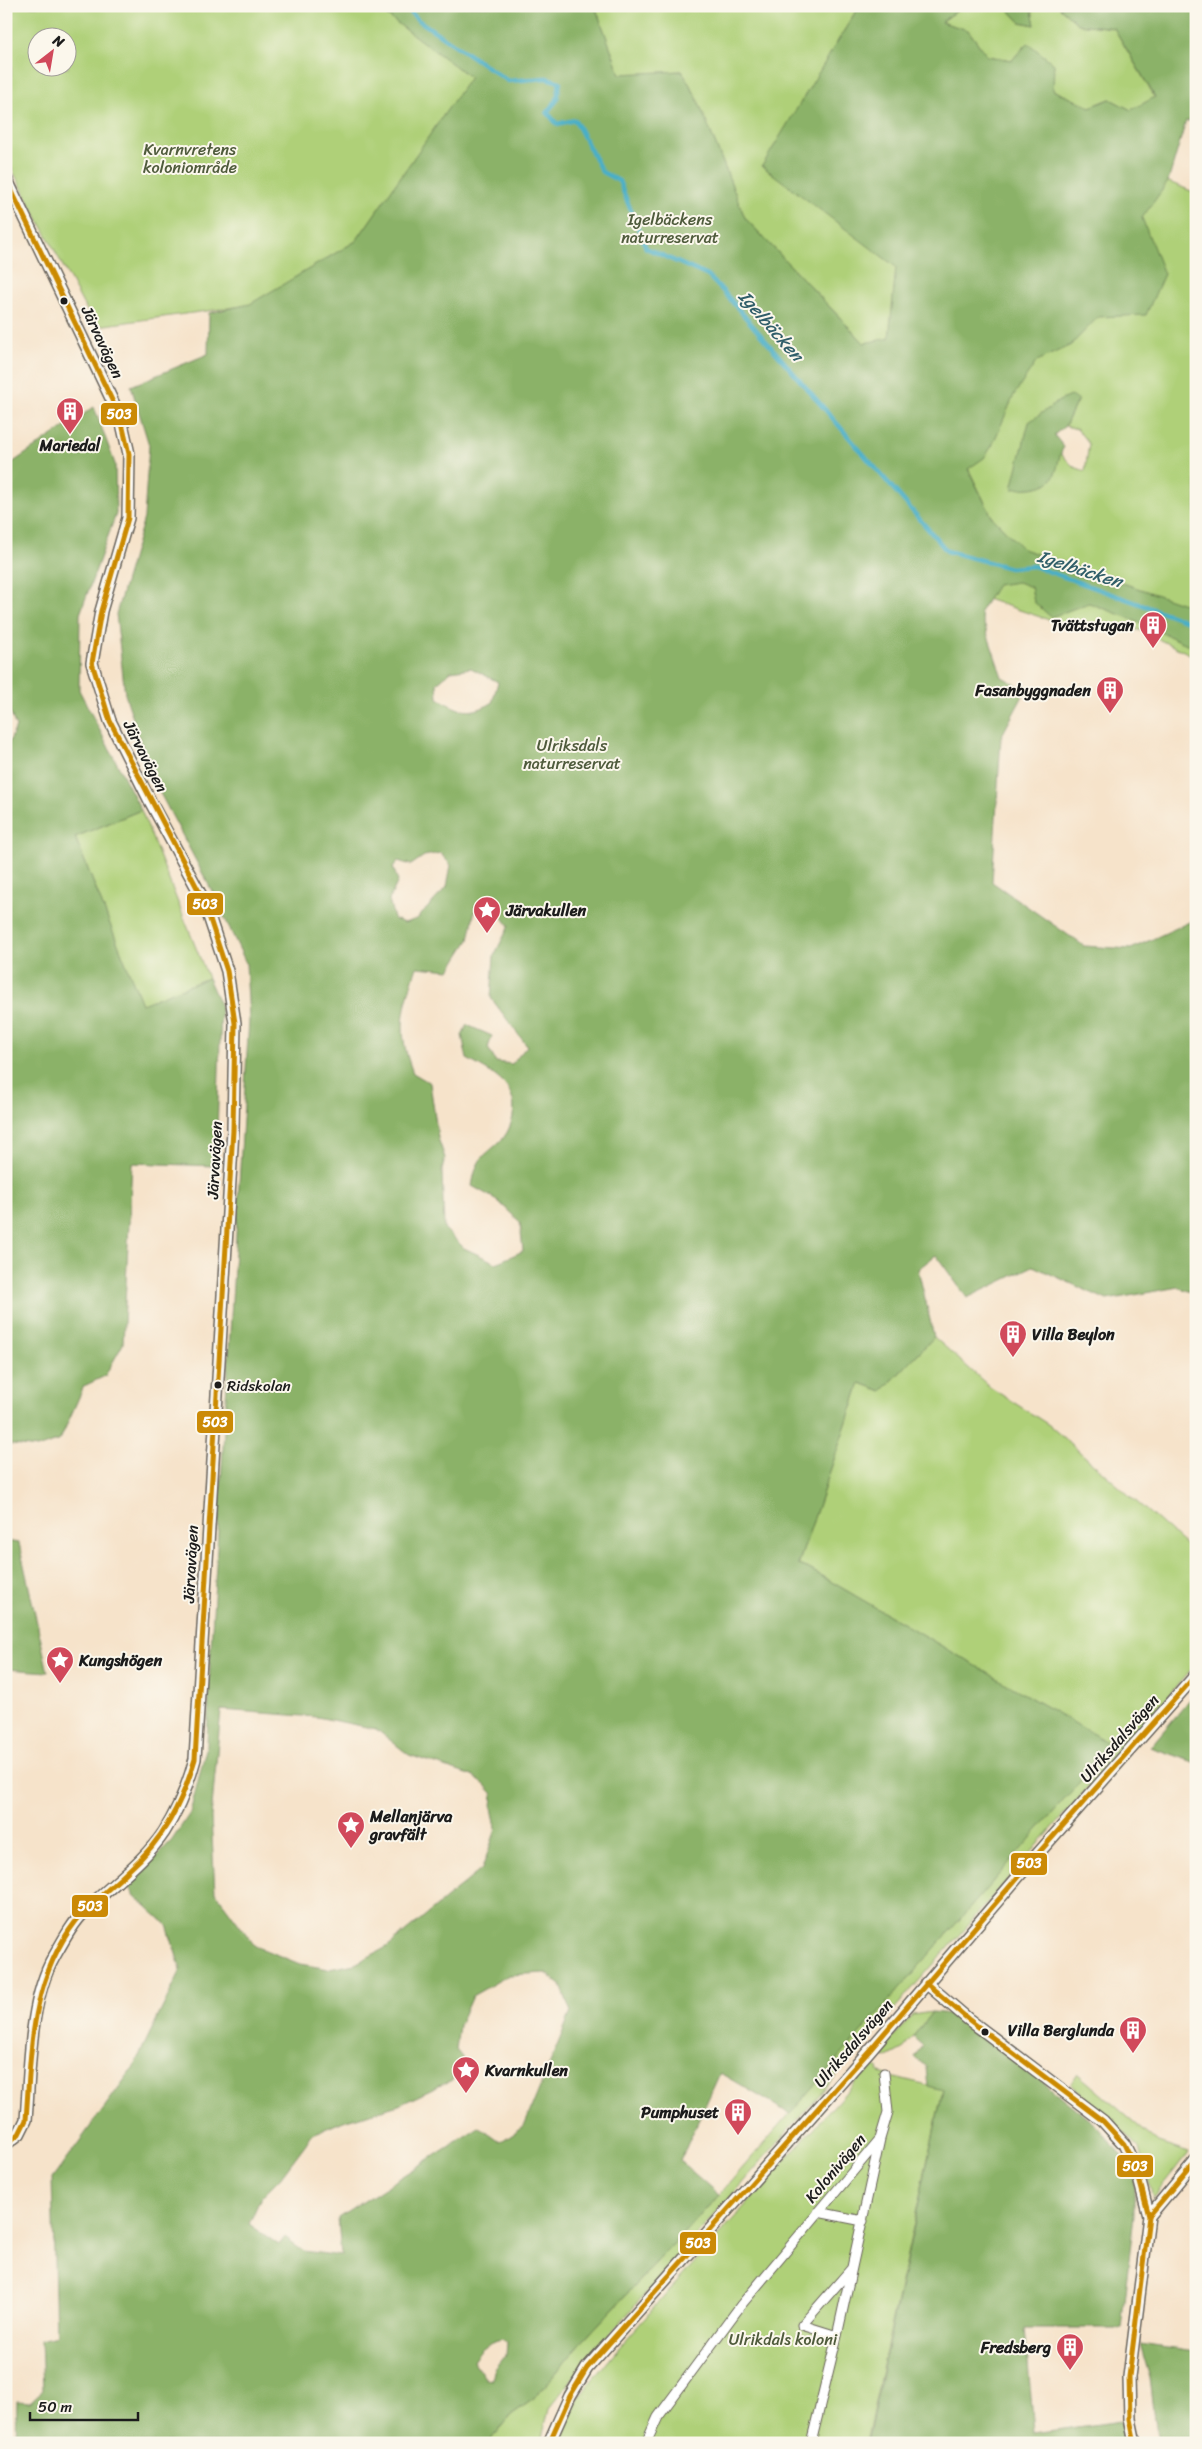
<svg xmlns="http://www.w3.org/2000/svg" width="1202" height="2449" font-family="Sriracha,sans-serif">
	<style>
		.green { fill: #afd078; stroke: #66764a; fill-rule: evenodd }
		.forest { fill: #8bb268; stroke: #546742; fill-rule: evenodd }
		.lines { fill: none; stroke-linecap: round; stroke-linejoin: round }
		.stream { stroke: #48afc7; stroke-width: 4.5 }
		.pedestrian-casing { stroke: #686259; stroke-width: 11 }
		.minor-casing { stroke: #686259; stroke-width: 14 }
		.pedestrian { stroke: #fff; stroke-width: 9 }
		.minor { stroke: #fff; stroke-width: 11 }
		.bus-1-casing { stroke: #fbf7ec; stroke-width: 9 }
		.bus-1 { stroke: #cb8a06; stroke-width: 5 }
		.bus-dot { fill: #1c1c1c; stroke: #fbf7ec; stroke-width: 2 }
		.labels { text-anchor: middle; stroke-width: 4; stroke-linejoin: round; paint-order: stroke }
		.bus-label { font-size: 15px; fill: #1c1c1c; stroke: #fbf7ec; text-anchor: start }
		.park-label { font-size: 16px; fill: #4f5b3c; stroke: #fbf7ec }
		.street-label { font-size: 16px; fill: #1c1c1c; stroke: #fbf7ec }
		.poi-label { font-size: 16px; font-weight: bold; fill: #1c1c1c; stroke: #fbf7ec; text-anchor: end }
		.water-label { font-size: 18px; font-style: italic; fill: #305e69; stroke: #fbf7ec }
		.line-badge { stroke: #fbf7ec; stroke-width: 2 }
		.badge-label { font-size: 14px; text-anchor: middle; font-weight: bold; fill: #fff }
	</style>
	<rect width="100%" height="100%" fill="#fbf7ec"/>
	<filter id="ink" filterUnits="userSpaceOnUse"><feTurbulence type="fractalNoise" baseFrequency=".02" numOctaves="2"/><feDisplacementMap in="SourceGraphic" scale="10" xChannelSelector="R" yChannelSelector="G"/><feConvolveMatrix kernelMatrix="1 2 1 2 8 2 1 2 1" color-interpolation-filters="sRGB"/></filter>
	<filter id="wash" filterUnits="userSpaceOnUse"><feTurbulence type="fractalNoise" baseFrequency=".0096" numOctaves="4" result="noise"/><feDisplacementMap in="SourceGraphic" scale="20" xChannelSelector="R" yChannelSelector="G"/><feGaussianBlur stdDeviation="1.12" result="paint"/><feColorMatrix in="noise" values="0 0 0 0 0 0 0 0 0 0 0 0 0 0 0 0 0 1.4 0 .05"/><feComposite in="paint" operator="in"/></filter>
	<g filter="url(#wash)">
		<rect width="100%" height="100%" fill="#f6e3ca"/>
		<path class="green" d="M 11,6 L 470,6 L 860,373 L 1003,529 L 992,517 L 968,468 L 864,343 L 745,218 L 697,98 L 682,71 L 620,75 L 595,6 L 874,6 L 856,11 L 835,46 L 1196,193 L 1196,657 L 1139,630 L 1112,629 L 1098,624 L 1058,623 L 966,592 L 458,95 L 356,241 L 250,305 L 98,326 L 83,304 L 6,158 L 6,115 L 11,103 ZM 38,38 L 68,38 L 68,68 L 38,68 ZM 1078,399 L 1065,426 L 1077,429 L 1089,444 L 1085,471 L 1074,467 L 1029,422 Z
			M 1031,6 L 1058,6 L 1078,24 L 1114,28 L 1155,98 L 1131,110 L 1110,99 L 1090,107 L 1053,90 L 1028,43 L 1012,60 L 987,56 L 968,30 L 940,23 L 961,8 L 1008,9 L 1020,22 L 1035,25 Z
			M 141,810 L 208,978 L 142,1005 L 75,837 Z
			M 934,1337 L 991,1388 L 1049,1425 L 1196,1554 L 1196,1664 L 584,2364 L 549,2408 L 541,2443 L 487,2443 L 511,2415 L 535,2398 L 580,2344 L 719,2195 L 1111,1745 L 811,1570 L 798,1565 L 860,1383 L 882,1391 Z
			M 932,2012 L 904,2048 L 886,2058 L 881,2055 L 881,2051 L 912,2015 Z
			M 871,2064 L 878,2068 L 879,2073 L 943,2089 L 866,2443 L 558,2443 L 580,2395 L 614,2353 Z
			M 1078,2074 L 1158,2143 L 1189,2153 L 1153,2198 L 1140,2148 L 1071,2084 Z"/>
		<path class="forest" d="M 374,6 L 595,6 L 620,74 L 682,71 L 697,98 L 745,218 L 864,343 L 889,338 L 896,267 L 762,166 L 856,11 L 874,6 L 1031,6 L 1035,25 L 1020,22 L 1008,9 L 961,8 L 941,22 L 968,30 L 987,56 L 1012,60 L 1028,43 L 1054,64 L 1053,90 L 1090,107 L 1110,99 L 1131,110 L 1155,97 L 1114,28 L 1078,24 L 1058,6 L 1196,6 L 1196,121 L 1186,121 L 1168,182 L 1142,218 L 1164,274 L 1146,315 L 1098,317 L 1071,345 L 1037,361 L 1014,395 L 992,446 L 984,458 L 968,469 L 992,517 L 1023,549 L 1196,608 L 1196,648 L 1126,617 L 1089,603 L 1051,617 L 1034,602 L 1031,587 L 1018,582 L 997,585 L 980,612 L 1002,677 L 1026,690 L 1001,737 L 992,882 L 1084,946 L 1131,949 L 1196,919 L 1196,1294 L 1178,1287 L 1107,1300 L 1033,1266 L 967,1298 L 936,1255 L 918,1269 L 934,1337 L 882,1391 L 860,1383 L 798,1565 L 811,1570 L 1112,1745 L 790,2114 L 720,2073 L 680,2161 L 719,2195 L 580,2344 L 535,2398 L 511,2415 L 487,2443 L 299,2443 L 291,2437 L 273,2443 L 16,2443 L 17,2401 L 30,2402 L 43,2390 L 41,2340 L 56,2336 L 52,2179 L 133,2068 L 181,1970 L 167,1925 L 135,1896 L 128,1886 L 172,1840 L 190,1813 L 207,1745 L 210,1663 L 249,1020 L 246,963 L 213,893 L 153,780 L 125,694 L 116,614 L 144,518 L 149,445 L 131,386 L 208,354 L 209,313 L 250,304 L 356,241 L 470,77 ZM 471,668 L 498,682 L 492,703 C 469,716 459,711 438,698 L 437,683 L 451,671 ZM 440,853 L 451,865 L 447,887 L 417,919 L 404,923 L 394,919 L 389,900 L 398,881 L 393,867 L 398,861 L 411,865 L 424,856 ZM 476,904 L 495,906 L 509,926 L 494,956 L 491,998 L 527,1046 L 512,1064 L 496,1062 L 488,1048 L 492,1036 L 467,1025 L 462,1035 L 467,1059 C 490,1072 519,1085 513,1116 C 512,1122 508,1132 504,1137 C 484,1159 478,1152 472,1186 L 497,1200 L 520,1222 L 523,1251 L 496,1263 L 464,1248 L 444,1228 L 442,1170 L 445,1158 L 438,1138 L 430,1083 L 413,1073 C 396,1029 403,1009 417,967 L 450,970 L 469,940 ZM 221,1710 L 317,1717 L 376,1729 L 409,1755 L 472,1776 L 484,1784 L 493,1794 L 492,1807 L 496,1829 L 482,1869 L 387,1947 L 355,1964 L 329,1969 L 300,1964 L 255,1946 L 215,1892 L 211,1817 ZM 545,1973 L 561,1985 L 571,2012 L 524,2126 L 500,2142 L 479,2127 L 338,2218 L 341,2256 L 304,2251 L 285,2237 L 279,2245 L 249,2224 L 261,2197 L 280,2178 L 313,2134 L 346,2120 L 399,2105 L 452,2080 L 465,2061 L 456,2050 L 459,2025 L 472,1996 L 509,1975 ZM 503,2339 L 507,2342 L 506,2355 L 495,2369 L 492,2379 L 485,2378 L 473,2360 C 482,2347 488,2342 503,2339 Z
			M 1070,396 L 1078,399 L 1065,426 L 1054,435 L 1064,447 C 1058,456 1059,465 1055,474 C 1049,490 1026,488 1012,489 L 1029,422 L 1059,401 Z
			M 94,407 L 115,464 L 116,514 L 80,614 L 79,690 L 141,810 L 75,837 L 142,1004 L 208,978 L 221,1007 L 216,1166 L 132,1163 L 123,1344 L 105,1376 L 84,1386 L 60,1440 L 37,1448 L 6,1444 L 6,749 L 16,727 L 6,701 L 6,467 Z
			M 6,1541 L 19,1543 L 48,1672 L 6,1669 Z
			M 1196,1692 L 1196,1763 L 1150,1747 Z
			M 932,2012 L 950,2014 L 978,2029 L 1104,2132 L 1134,2175 L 1134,2216 L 1121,2328 L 1025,2328 L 1034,2433 L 1121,2421 L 1126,2443 L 867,2443 L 943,2090 L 928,2086 L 926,2067 L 915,2057 L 923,2046 L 913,2037 Z
			M 1140,2344 L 1196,2352 L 1196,2443 L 1158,2443 L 1150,2378 Z"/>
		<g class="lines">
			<path class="stream" d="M 405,6 L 418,20 L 508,81 L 546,78 L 560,82 L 557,100 L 547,112 L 557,124 L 575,120 L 602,172 L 619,181 L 646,248 L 708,276 L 722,290 L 947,551 L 1010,568 L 1033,566 L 1196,624"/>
		</g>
	</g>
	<g filter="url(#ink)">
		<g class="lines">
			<g class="pedestrian-casing">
				<path id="pedestrian" d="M 880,2139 L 888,2112 L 884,2073
					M 818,2212 L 863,2221
					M 837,2336 L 802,2325 L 851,2269
					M 646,2443 L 658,2417 L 741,2305 L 880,2139 L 837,2336 L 811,2443"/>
			</g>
			<g class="minor-casing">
				<path id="minor" d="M 6,178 L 121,419 L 129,454 L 128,518 L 101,611 L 92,663 L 110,721 L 150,801 L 204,901 L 227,971 L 235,1023 L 233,1130 L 195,1759 C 188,1785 178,1810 164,1832 C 144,1862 111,1885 86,1910 C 73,1922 63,1941 54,1957 C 29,2001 30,2070 26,2120 L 19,2134 L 6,2144
					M 926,1983 L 968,2019 L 1103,2121 L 1124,2144 L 1137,2171 L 1149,2216 L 1129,2377 L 1130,2419 L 1135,2443
					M 1149,2216 L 1196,2160
					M 549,2443 L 570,2396 L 587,2368 L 869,2051 L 1035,1857 L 1196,1675"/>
			</g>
			<use href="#pedestrian" class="pedestrian"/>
			<use href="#minor" class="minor"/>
			<g class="bus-1-casing">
				<path id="bus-1" d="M 6,179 L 121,419 L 129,454 L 128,518 L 101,611 L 92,663 L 110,721 L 204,901 L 227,971 L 235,1023 L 233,1130 L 195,1759 C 182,1804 163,1840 128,1871 C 111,1888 91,1902 76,1921 C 31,1979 31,2050 26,2120 L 19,2134 L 6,2144
					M 926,1983 L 968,2019 L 1103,2121 L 1124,2144 L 1137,2171 L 1149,2216 L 1129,2377 L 1130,2419 L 1135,2443
					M 1149,2216 L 1196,2160
					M 549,2443 L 570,2396 L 587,2368 L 869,2051 L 1035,1857 L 1196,1675"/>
			</g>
			<use href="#bus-1" class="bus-1"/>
		</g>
	</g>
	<defs>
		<g id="building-pin" transform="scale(1.4375)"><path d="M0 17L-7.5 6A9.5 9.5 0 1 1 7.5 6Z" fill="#d1495b" stroke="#fbf7ec"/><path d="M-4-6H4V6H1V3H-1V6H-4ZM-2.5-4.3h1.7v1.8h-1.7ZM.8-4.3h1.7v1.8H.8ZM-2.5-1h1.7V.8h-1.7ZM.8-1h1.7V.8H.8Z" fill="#fff"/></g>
		<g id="sight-pin" transform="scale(1.4375)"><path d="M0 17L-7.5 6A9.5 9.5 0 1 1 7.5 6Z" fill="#d1495b" stroke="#fbf7ec"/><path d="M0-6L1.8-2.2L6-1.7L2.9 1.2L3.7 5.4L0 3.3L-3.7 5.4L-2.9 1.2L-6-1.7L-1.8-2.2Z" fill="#fff"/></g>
	</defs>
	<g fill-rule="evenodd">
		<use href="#building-pin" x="70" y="411"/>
		<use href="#building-pin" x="1153" y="625"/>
		<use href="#building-pin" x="1110" y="690"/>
		<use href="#sight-pin" x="487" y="910"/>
		<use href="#building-pin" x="1013" y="1334"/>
		<use href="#sight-pin" x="60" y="1660"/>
		<use href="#sight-pin" x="351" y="1825"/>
		<use href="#building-pin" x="1133" y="2030"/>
		<use href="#sight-pin" x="466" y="2070"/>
		<use href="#building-pin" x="738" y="2112"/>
		<use href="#building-pin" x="1070" y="2347"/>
	</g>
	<g class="bus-dot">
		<circle cx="64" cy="301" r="4.5"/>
		<circle cx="218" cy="1385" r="4.5"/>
		<circle cx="985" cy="2032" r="4.5"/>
	</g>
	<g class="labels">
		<g class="bus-label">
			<text x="227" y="1391">Ridskolan</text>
		</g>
		<g class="park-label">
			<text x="190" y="155">Kvarnvretens<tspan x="190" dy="18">koloniområde</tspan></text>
			<text x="670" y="225">Igelbäckens<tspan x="670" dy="18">naturreservat</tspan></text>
			<text x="572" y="751">Ulriksdals<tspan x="572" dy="18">naturreservat</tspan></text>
			<text x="783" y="2345">Ulrikdals koloni</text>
		</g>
		<g class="street-label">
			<text transform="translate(103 342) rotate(65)" y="6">Järvavägen</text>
			<text transform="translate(146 756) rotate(63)" y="6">Järvavägen</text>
			<text transform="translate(214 1160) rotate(-87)" y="6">Järvavägen</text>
			<text transform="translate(190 1564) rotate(-87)" y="6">Järvavägen</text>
			<text transform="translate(1119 1738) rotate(-49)" y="6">Ulriksdalsvägen</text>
			<text transform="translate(853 2043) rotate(-49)" y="6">Ulriksdalsvägen</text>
			<text transform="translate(835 2168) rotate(-50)" y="6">Kolonivägen</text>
		</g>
		<g class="poi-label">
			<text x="70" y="451" text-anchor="middle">Mariedal</text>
			<text x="1134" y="631">Tvättstugan</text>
			<text x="1091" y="696">Fasanbyggnaden</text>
			<text x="506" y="916" text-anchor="start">Järvakullen</text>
			<text x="1032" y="1340" text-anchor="start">Villa Beylon</text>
			<text x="79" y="1666" text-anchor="start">Kungshögen</text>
			<text x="370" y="1822" text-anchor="start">Mellanjärva<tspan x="370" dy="18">gravfält</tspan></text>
			<text x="1114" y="2036">Villa Berglunda</text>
			<text x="485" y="2076" text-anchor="start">Kvarnkullen</text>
			<text x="719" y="2118">Pumphuset</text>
			<text x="1051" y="2353">Fredsberg</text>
		</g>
		<g class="water-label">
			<text transform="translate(771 326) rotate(49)" y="6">Igelbäcken</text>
			<text transform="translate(1080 569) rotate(18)" y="6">Igelbäcken</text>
		</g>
	</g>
	<g class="line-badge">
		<rect x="100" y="402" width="38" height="24" rx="5" fill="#cb8a06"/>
		<rect x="186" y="892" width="38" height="24" rx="5" fill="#cb8a06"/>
		<rect x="196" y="1410" width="38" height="24" rx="5" fill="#cb8a06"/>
		<rect x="1010" y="1852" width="38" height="24" rx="5" fill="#cb8a06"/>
		<rect x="71" y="1894" width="38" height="24" rx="5" fill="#cb8a06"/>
		<rect x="1116" y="2154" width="38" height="24" rx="5" fill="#cb8a06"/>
		<rect x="679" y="2231" width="38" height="24" rx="5" fill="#cb8a06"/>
	</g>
	<g class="badge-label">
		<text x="119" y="419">503</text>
		<text x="205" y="909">503</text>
		<text x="215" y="1427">503</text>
		<text x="1029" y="1868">503</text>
		<text x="90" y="1911">503</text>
		<text x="1135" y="2171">503</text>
		<text x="698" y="2248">503</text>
	</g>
	<rect width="1202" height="2449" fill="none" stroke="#fbf7ec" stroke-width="25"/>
	<g transform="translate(52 52) rotate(31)"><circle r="24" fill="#fbf7ec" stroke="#a29f99"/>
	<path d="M0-4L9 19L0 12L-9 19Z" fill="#d1495b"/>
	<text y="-8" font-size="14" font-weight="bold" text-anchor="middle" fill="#1c1c1c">N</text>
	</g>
	<path d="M30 2412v8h108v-8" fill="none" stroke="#1c1c1c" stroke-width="2.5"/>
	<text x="38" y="2412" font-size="15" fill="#1c1c1c" stroke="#fbf7ec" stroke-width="4" paint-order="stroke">50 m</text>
</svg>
